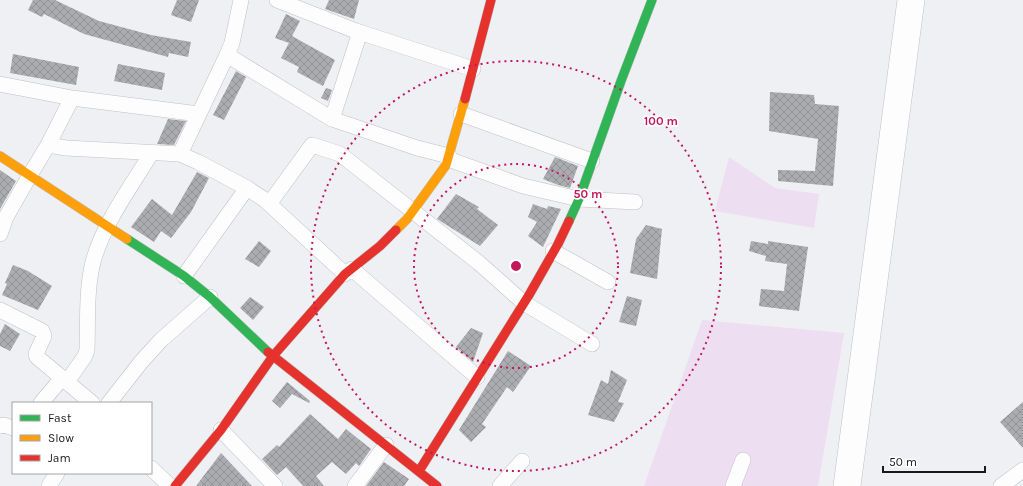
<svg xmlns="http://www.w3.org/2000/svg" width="1023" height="486" font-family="Karla,sans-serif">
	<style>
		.park { fill: #eddef2 }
		.building { fill: url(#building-cross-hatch) }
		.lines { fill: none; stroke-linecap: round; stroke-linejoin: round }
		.street-casing { stroke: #bfc0c2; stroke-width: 16 }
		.fast-casing { stroke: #bfc0c2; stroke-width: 10 }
		.slow-casing { stroke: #bfc0c2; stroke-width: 10 }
		.jam-casing { stroke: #bfc0c2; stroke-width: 10 }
		.street { stroke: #fdfdfd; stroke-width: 15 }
		.fast { stroke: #30b455; stroke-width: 9 }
		.slow { stroke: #ff9f0a; stroke-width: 9 }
		.jam { stroke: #e5322d; stroke-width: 9 }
		.ring { fill: none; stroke: #c2185b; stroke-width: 2; stroke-dasharray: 2 4 }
		.centre { fill: #c2185b; stroke: #fff; stroke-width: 2 }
		.ring-label { font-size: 12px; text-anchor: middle; font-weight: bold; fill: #c2185b; stroke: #fff; stroke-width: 3.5; stroke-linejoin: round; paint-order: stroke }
	</style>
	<defs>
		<pattern id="building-cross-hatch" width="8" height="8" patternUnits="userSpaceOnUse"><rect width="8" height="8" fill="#aaacaf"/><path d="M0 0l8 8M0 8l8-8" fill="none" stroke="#929396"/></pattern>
	</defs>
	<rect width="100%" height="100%" fill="#eff0f4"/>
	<path class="park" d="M 729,157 L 775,188 L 819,194 L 814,228 L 715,211 Z
		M 702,320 L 844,333 L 818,486 L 644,486 Z"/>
	<path class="building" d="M 33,0 L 55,0 L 99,21 L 151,35 L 191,42 L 188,57 L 169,53 L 168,57 L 84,34 L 44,14 L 42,17 L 28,10 Z
		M 177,0 L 199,0 L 191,22 L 171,15 Z
		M 329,0 L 359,0 L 354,19 L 325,9 Z
		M 286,14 L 300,21 L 292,36 L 335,60 L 323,86 L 297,72 L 299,67 L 281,58 L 291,39 L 289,43 L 275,38 Z
		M 13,54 L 79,67 L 76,85 L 10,73 Z
		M 118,64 L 165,73 L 162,90 L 114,81 Z
		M 236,71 L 246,77 L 224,120 L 213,115 Z
		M 326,88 L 332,90 L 328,101 L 321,98 Z
		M 770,92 L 814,95 L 815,104 L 839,106 L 833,186 L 778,181 L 778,170 L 815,171 L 818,139 L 769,131 Z
		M 168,119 L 186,121 L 174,145 L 157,144 Z
		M 555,157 L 578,166 L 570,188 L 558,185 L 543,179 Z
		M 0,170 L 16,181 L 0,209 Z
		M 197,172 L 209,178 L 191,212 L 171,238 L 161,231 L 154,242 L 131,227 L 152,199 L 172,215 Z
		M 456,194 L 479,207 L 477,209 L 498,225 L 480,246 L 437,219 Z
		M 533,204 L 547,209 L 548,206 L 561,209 L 543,247 L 528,236 L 537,222 L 528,217 Z
		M 646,225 L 662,229 L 657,279 L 630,273 L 636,239 Z
		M 259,241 L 271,251 L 259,267 L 245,259 Z
		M 751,241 L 768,244 L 768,241 L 808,247 L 799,311 L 759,306 L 761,289 L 784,291 L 787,264 L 765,261 L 766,256 L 749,251 Z
		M 13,265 L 28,271 L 52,286 L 38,310 L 2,295 L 7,284 L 5,283 Z
		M 627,296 L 642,300 L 636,326 L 619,322 Z
		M 250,297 L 264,307 L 253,320 L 240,308 Z
		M 5,324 L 20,334 L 10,351 L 0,346 L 0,334 Z
		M 471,328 L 483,333 L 473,362 L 456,347 Z
		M 508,351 L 531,366 L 513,392 L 507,387 L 482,424 L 486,427 L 471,442 L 459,430 Z
		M 611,370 L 627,380 L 618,402 L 624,403 L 614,422 L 588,415 L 601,380 L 608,384 Z
		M 287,382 L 310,401 L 309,403 L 292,394 L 280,408 L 272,401 Z
		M 1023,402 L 1023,448 L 1000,422 Z
		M 310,414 L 338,439 L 346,429 L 371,449 L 359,466 L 356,463 L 346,474 L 332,462 L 316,476 L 324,486 L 303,486 L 286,467 L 277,475 L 262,459 L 277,445 L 279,447 Z
		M 221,453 L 252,486 L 196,486 Z
		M 384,462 L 409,479 L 404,486 L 366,486 Z"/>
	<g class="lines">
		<g class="street-casing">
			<path id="street" d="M 277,0 L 356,31 L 473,69
				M 227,55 L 332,119 L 417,148 L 449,156
				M 0,84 L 72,98 L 199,114
				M 461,114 L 592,161
				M 332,119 L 360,32
				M 48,145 L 66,148 L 180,154 L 198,162 L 247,188 L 265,200 L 345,274
				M 180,154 L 227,55 L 232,43 L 241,0
				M 448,159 L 523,186 L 579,199 L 635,202
				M 269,204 L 312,145 L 340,154 L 479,263 L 524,303 L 592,344
				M 0,234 L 6,217 L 30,175 L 48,145 L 72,98
				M 553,251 L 608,282
				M 352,269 L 477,377
				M 184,276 L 247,188
				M 0,310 L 42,331 L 44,336 L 36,354 L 37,357 L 92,403
				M 67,382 L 85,356 L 87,350 C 88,321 86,290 93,262 C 104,222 131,187 152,152
				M 41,403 L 62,378
				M 109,403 L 141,362 L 161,340 L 210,297
				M 0,426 L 4,425 L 13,428
				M 221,430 L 275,486
				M 151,468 L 170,486
				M 49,486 L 57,473
				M 355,486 L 386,445
				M 500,486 L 522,461
				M 733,486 L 743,460
				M 841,486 L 905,0
				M 853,486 L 917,0
				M 1001,486 L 1023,470"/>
		</g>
		<g class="fast-casing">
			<path id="fast" d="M 569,221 L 579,199 L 621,81 L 652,0
				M 127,239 L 184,276 L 210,297 L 268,352"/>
		</g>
		<g class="slow-casing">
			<path id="slow" d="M 0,156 L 127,239
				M 396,230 L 407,219 L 446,165 L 465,99"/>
		</g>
		<g class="jam-casing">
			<path id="jam" d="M 465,99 L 491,0
				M 268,352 L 437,486
				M 419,471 L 529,295 L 558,244 L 569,221
				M 175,486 L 221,430 L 273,356 L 345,274 L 380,246 L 396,230"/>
		</g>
		<use href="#street" class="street"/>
		<use href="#fast" class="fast"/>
		<use href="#slow" class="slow"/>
		<use href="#jam" class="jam"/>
	</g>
	<g class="ring">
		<circle cx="516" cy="266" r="102"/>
		<circle cx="516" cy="266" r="205"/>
	</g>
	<circle cx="516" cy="266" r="6" class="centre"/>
	<g class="ring-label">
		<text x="661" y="125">100 m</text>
		<text x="588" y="198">50 m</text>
	</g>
	<rect x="12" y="402" width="140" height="72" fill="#ffffff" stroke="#a3a3a4"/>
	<rect x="20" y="415" width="20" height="6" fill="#30b455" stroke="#a3a3a4"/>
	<text x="48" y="422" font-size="12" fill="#18191b">Fast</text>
	<rect x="20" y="435" width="20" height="6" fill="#ff9f0a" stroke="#a3a3a4"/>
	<text x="48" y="442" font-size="12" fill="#18191b">Slow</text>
	<rect x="20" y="455" width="20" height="6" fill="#e5322d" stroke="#a3a3a4"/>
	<text x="48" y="462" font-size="12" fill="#18191b">Jam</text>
	<path d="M883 466v6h102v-6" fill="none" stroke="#18191b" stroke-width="2"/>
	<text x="889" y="466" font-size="12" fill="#18191b" stroke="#ffffff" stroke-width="3" paint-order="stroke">50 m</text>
</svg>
